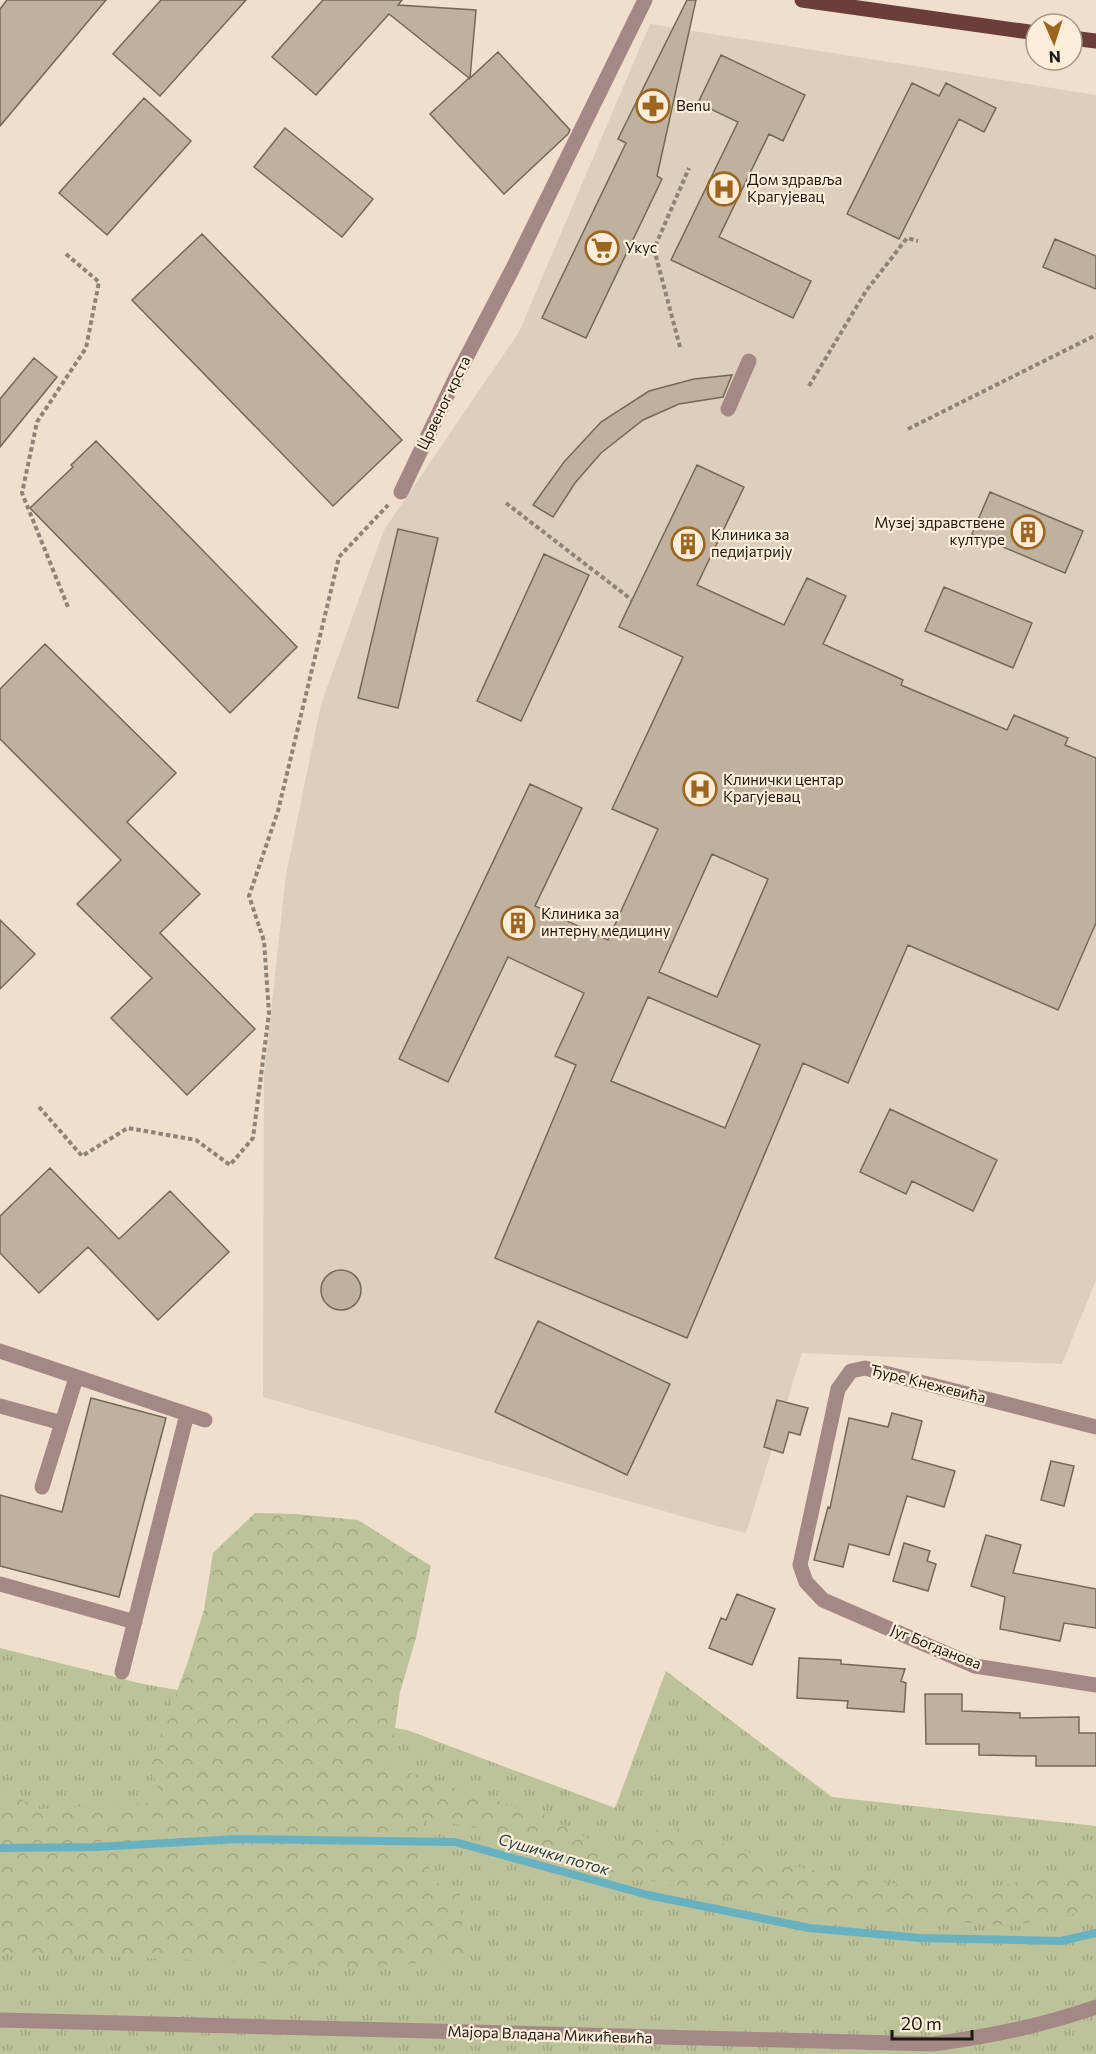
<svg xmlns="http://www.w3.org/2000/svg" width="1096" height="2054" font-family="Commissioner,sans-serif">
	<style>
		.medical { fill: #decebd }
		.grass { fill: url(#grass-tufts) }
		.forest { fill: url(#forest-crowns) }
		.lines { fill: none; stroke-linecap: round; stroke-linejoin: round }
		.stream { stroke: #67b1c1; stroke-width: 8 }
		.building { fill: #c0b19e; stroke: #766857; stroke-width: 1.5; fill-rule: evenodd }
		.path { stroke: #8e8376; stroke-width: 4; stroke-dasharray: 4.5 3; stroke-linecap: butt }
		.minor { stroke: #a48885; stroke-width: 15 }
		.major { stroke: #6c3e3a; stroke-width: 15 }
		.labels { text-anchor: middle; stroke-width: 4.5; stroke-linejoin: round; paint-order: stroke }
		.poi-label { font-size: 15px; fill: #1d1811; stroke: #fdedd9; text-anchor: start }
		.street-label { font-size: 15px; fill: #1d1811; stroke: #fdedd9 }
		.water-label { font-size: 16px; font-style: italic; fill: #1c3f47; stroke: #fdedd9 }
	</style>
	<defs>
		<pattern id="grass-tufts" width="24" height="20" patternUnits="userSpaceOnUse" patternTransform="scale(1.5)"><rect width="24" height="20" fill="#bcc299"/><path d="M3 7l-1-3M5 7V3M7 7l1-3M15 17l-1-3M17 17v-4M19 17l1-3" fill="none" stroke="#a1a683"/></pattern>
		<pattern id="forest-crowns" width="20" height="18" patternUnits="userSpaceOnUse" patternTransform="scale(1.5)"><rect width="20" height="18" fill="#bcc299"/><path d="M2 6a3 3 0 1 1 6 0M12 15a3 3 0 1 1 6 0" fill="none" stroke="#a1a683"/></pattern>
	</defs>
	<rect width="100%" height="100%" fill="#f0dfcc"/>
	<path class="medical" d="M 650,24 L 1096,95 L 1096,1280 L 1062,1364 L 802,1353 L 746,1533 L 713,1525 L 263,1397 L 264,1075 L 286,875 L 321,704 L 384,530 L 519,332 Z"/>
	<path class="grass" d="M 0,1648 L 143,1684 L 407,1730 L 615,1808 L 666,1671 L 832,1797 L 1096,1826 L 1096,2054 L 0,2054 Z"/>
	<path class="forest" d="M 255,1513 L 296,1514 L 358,1520 L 431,1566 L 416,1638 L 400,1692 L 390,1765 L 437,1783 L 544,1815 L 604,1847 L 668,1826 L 792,1866 L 878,1882 L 979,1891 L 1031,1879 L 1096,1881 L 1096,1903 L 1074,1914 L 1010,1926 L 894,1917 L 807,1915 L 594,1868 L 545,1847 L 476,1828 L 423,1818 L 430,1879 L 460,1894 L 464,1960 L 358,1967 L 0,1952 L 0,1789 L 40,1809 L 162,1802 L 150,1763 L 187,1664 L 204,1610 L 213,1553 Z"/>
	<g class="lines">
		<path class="stream" d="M 0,1848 L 95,1847 L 237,1839 L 455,1842 L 648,1895 L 809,1928 L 920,1938 L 1061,1941 L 1096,1933"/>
	</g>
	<path class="building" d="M 7,0 L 106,0 L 0,126 L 0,9 Z
		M 161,0 L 246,0 L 160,96 L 113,54 Z
		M 323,0 L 402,0 L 398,5 L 476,10 L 470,78 L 498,52 L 570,130 L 568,134 L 504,194 L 430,114 L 469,78 L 389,14 L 316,95 L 272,57 Z
		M 687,0 L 696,0 L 657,176 L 662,179 L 586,338 L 542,318 L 626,143 L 618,139 Z
		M 721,55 L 805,95 L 783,141 L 769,134 L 719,237 L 811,281 L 793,318 L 671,260 L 738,122 L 698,103 Z
		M 912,83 L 939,96 L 946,83 L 996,108 L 984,132 L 959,119 L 899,239 L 847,214 Z
		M 144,98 L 191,141 L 107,235 L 59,193 Z
		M 285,128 L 373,199 L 342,237 L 254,167 Z
		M 202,234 L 402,440 L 333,506 L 132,300 Z
		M 1055,239 L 1096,256 L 1096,289 L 1043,267 Z
		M 34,358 L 57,377 L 0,447 L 0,399 Z
		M 732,375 L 723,397 L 679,404 L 643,420 L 601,453 L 575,483 L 553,517 L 533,505 L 564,462 L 601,422 L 649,391 L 694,379 Z
		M 96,441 L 297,647 L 230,713 L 30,508 L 73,467 L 71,465 Z
		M 697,465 L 744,487 L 697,585 L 784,625 L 807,578 L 846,596 L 823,644 L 903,680 L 901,685 L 1007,730 L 1014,715 L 1068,738 L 1065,745 L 1096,758 L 1096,923 L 1058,1010 L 908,945 L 848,1083 L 803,1063 L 687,1338 L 495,1258 L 576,1065 L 555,1056 L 584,993 L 508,957 L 448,1082 L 399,1059 L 530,784 L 582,808 L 535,906 L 608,940 L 658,829 L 612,809 L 683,657 L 619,627 ZM 712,854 L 768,879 L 717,997 L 659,972 ZM 648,997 L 760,1045 L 725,1128 L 611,1081 Z
		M 990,492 L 1083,531 L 1065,573 L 972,534 Z
		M 398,529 L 438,538 L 398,708 L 358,698 Z
		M 544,554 L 589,575 L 521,721 L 477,701 Z
		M 944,587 L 1032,623 L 1013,668 L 925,631 Z
		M 45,644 L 176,773 L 127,822 L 200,894 L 160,933 L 255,1029 L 187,1095 L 111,1018 L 152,978 L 77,904 L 121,860 L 0,739 L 0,689 Z
		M 0,920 L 35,954 L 0,989 Z
		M 890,1109 L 997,1160 L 973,1211 L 912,1181 L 906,1194 L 860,1172 Z
		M 50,1168 L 119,1239 L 170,1191 L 229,1252 L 158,1320 L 88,1247 L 39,1293 L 0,1253 L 0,1216 Z
		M321 1290a20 20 0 1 1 40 0a20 20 0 1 1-40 0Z
		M 538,1321 L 670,1384 L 627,1475 L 495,1412 Z
		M 91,1398 L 166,1418 L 119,1597 L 0,1566 L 0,1495 L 62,1512 Z
		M 777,1400 L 808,1408 L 800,1435 L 789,1432 L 783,1453 L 764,1447 Z
		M 892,1413 L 922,1421 L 912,1459 L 955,1471 L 944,1507 L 907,1496 L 889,1555 L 849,1544 L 843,1567 L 814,1560 L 828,1507 L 830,1508 L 849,1418 L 888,1427 Z
		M 1051,1461 L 1074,1466 L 1064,1506 L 1041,1500 Z
		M 986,1535 L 1021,1545 L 1013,1573 L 1096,1589 L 1096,1628 L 1064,1623 L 1060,1641 L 1000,1629 L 1005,1597 L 971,1586 Z
		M 904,1543 L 930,1551 L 927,1561 L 936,1564 L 928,1591 L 893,1581 Z
		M 737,1594 L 775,1609 L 752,1665 L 709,1648 L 721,1618 L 726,1620 Z
		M 799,1658 L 841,1660 L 841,1664 L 905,1669 L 901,1681 L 906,1683 L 904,1712 L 847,1708 L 848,1701 L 797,1698 Z
		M 925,1694 L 962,1694 L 962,1711 L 1020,1713 L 1020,1718 L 1079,1717 L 1079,1733 L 1096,1733 L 1096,1766 L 1036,1766 L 1036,1756 L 979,1755 L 979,1744 L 926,1744 Z"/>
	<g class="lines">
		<path class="path" d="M 66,254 L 99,282 L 86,348 L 37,422 L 22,493 L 68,607
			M 680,347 L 654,249 L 689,168
			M 809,386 L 866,291 L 907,238 L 918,241
			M 908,429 L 1096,335
			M 506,503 L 632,600
			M 39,1107 L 82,1156 L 128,1128 L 196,1140 L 230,1165 L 253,1138 L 269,1013 L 264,941 L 249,896 L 278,811 L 339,557 L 388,505"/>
		<path class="minor" d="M 728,409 L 749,361
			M 401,492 L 455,379 L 513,268 L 645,0
			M 0,1351 L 205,1420
			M 0,1406 L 62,1423
			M 1096,1427 L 865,1368 L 851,1371 L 838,1389 L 800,1565 L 806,1582 L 823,1600 L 975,1666 L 1096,1685
			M 42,1487 L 76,1378
			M 0,1584 L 135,1622
			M 122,1672 L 187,1414
			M 0,2020 L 933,2044 C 991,2036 1041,2026 1096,2007"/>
		<path class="major" d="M 802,0 L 1036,33
			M 1072,38 L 1096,41"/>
	</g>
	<defs>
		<g id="pharmacy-ring" transform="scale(1.725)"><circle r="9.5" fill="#fdedd9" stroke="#9c6520" stroke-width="1.5"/><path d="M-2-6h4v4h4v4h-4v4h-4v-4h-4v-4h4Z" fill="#9c6520"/></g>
		<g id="hospital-ring" transform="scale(1.725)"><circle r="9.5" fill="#fdedd9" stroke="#9c6520" stroke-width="1.5"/><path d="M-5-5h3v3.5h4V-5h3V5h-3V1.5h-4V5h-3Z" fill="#9c6520"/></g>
		<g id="supermarket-ring" transform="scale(1.725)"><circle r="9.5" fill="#fdedd9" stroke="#9c6520" stroke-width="1.5"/><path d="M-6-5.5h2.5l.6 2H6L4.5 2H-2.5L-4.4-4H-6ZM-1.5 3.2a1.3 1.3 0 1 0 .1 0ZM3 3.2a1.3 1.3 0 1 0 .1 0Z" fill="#9c6520"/></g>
		<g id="building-ring" transform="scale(1.725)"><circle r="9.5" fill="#fdedd9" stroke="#9c6520" stroke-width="1.5"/><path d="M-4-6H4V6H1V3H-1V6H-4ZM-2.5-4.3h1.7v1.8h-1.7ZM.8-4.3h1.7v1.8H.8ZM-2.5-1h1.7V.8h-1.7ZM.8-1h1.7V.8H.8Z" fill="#9c6520"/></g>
	</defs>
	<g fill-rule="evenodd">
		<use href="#pharmacy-ring" x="653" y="106"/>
		<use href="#hospital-ring" x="724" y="189"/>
		<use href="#supermarket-ring" x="602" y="248"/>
		<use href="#building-ring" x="1028" y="532"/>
		<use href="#building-ring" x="688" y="544"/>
		<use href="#hospital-ring" x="700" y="789"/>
		<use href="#building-ring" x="518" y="923"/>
	</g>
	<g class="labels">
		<g class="poi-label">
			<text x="676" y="111">Benu</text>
			<text x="747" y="185">Дом здравља<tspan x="747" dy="17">Крагујевац</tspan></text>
			<text x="625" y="253">Укус</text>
			<text x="1005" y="528" text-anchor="end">Музеј здравствене<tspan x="1005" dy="17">културе</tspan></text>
			<text x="711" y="540">Клиника за<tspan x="711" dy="17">педијатрију</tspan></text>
			<text x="723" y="785">Клинички центар<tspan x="723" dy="17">Крагујевац</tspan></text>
			<text x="541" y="919">Клиника за<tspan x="541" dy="17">интерну медицину</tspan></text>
		</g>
		<g class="street-label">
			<text transform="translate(444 403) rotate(-64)" y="5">Црвеног крста</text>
			<text transform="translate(928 1384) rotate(14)" y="5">Ђуре Кнежевића</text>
			<text transform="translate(936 1647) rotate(22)" y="5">Југ Богданова</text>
			<text transform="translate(550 2035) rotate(2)" y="5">Мајора Владана Микићевића</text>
		</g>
		<g class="water-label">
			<text transform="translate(554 1854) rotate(16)" y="6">Сушички поток</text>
		</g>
	</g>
	<g transform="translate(1054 42) rotate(177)"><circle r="28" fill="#fdedd9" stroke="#a39889" stroke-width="1.5"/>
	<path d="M0-4.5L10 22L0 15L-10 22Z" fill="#9c6520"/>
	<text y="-9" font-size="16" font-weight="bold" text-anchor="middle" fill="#1d1811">N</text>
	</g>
	<path d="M892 2030v9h80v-9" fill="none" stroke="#1d1811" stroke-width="3"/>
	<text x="901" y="2030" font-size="18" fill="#1d1811" stroke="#fdedd9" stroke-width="4.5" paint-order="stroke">20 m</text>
</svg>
